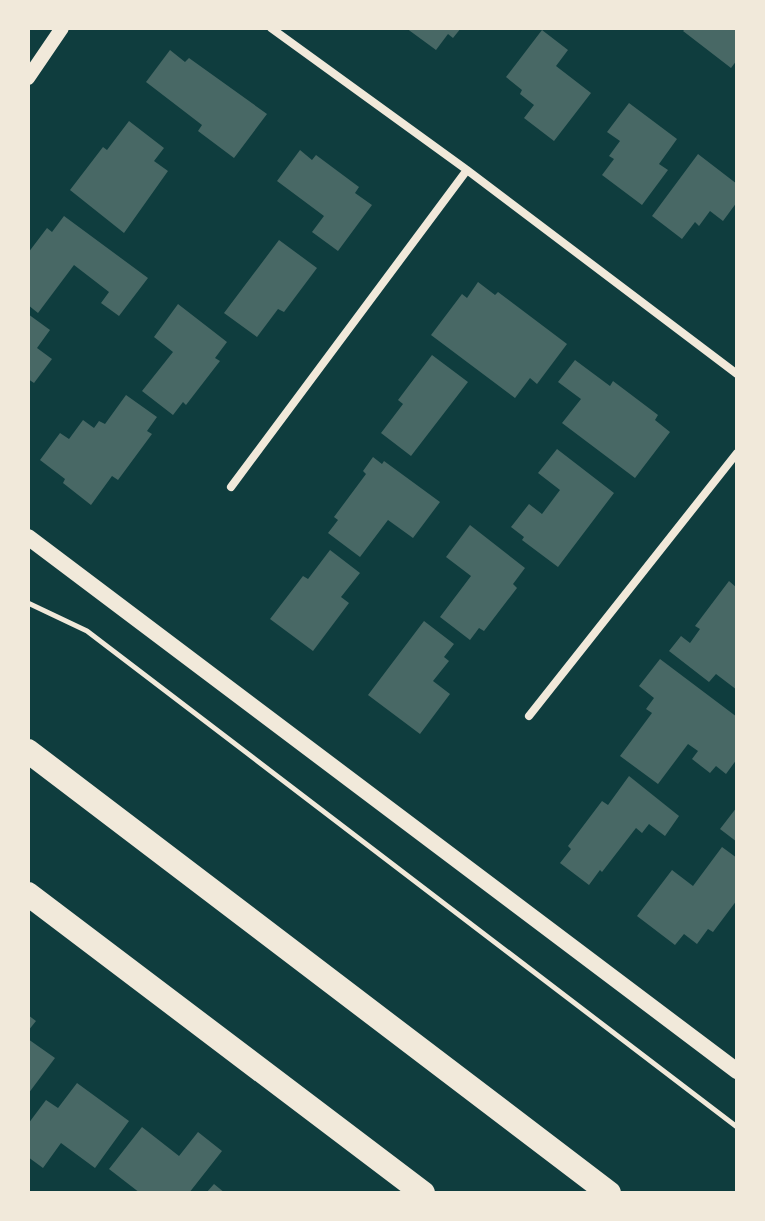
<svg xmlns="http://www.w3.org/2000/svg" width="765" height="1221" font-family="'Space Grotesk',sans-serif">
	<style>
		.building { fill: #486865 }
		.lines { fill: none; stroke-linecap: round; stroke-linejoin: round }
		.path { stroke: #f1e9da; stroke-width: 5 }
		.minor { stroke: #f1e9da; stroke-width: 8 }
		.tertiary { stroke: #f1e9da; stroke-width: 14 }
		.secondary { stroke: #f1e9da; stroke-width: 16 }
		.motorway { stroke: #f1e9da; stroke-width: 24 }
	</style>
	<rect width="100%" height="100%" fill="#0f3d3e"/>
	<path class="building" d="M 406,28 L 461,28 L 453,38 L 448,34 L 436,50 Z
		M 686,28 L 737,28 L 737,60 L 731,68 L 683,31 Z
		M 542,30 L 568,50 L 556,66 L 591,93 L 554,141 L 524,118 L 534,105 L 520,94 L 522,90 L 506,77 Z
		M 170,50 L 185,62 L 189,58 L 267,114 L 234,158 L 198,131 L 202,125 L 146,82 Z
		M 629,103 L 677,139 L 659,164 L 668,170 L 642,205 L 602,175 L 614,159 L 609,156 L 620,141 L 607,132 Z
		M 129,121 L 164,148 L 154,161 L 168,171 L 124,233 L 70,190 L 103,147 L 107,150 Z
		M 300,150 L 312,160 L 316,155 L 359,187 L 355,193 L 372,205 L 338,251 L 312,232 L 324,216 L 277,181 Z
		M 698,154 L 737,184 L 737,202 L 723,221 L 710,211 L 699,226 L 695,222 L 682,239 L 652,216 Z
		M 64,216 L 148,278 L 119,316 L 101,303 L 109,292 L 74,265 L 38,313 L 28,305 L 28,253 L 47,228 L 52,232 Z
		M 279,240 L 317,268 L 284,312 L 278,309 L 257,337 L 224,313 Z
		M 478,282 L 495,295 L 498,292 L 567,344 L 537,384 L 530,378 L 515,398 L 431,335 L 462,294 L 467,298 Z
		M 178,304 L 227,342 L 215,358 L 220,361 L 186,405 L 183,402 L 173,415 L 142,391 L 173,352 L 154,337 Z
		M 28,314 L 50,330 L 37,348 L 52,359 L 34,383 L 28,379 Z
		M 432,355 L 468,382 L 411,456 L 381,433 L 403,404 L 398,400 Z
		M 575,360 L 610,386 L 613,381 L 658,415 L 655,420 L 670,432 L 635,478 L 562,423 L 581,399 L 558,382 Z
		M 126,395 L 157,417 L 147,431 L 152,434 L 118,480 L 112,476 L 91,505 L 63,483 L 65,479 L 40,460 L 60,433 L 69,439 L 83,420 L 94,428 L 99,421 L 105,424 Z
		M 557,449 L 614,493 L 558,567 L 522,540 L 524,537 L 511,527 L 529,504 L 542,514 L 560,490 L 538,473 Z
		M 373,457 L 382,464 L 384,461 L 440,502 L 413,538 L 388,520 L 360,557 L 328,533 L 338,520 L 334,517 L 366,474 L 363,471 Z
		M 470,525 L 525,568 L 513,584 L 517,588 L 484,631 L 479,628 L 470,640 L 440,617 L 471,576 L 446,557 Z
		M 330,550 L 360,573 L 341,597 L 349,603 L 313,651 L 270,619 L 303,576 L 308,579 Z
		M 729,581 L 737,588 L 737,690 L 716,674 L 709,682 L 669,651 L 681,636 L 690,643 L 700,629 L 695,626 Z
		M 424,621 L 454,644 L 444,657 L 449,661 L 433,681 L 450,694 L 420,734 L 368,695 Z
		M 660,659 L 737,717 L 737,759 L 726,774 L 716,766 L 710,773 L 692,759 L 698,751 L 688,744 L 658,784 L 620,756 L 652,713 L 646,709 L 654,698 L 639,686 Z
		M 629,776 L 679,816 L 665,836 L 649,824 L 642,833 L 636,828 L 602,872 L 600,870 L 589,885 L 560,863 L 571,849 L 568,846 L 602,801 L 608,805 Z
		M 737,807 L 737,842 L 720,829 Z
		M 722,847 L 737,858 L 737,900 L 713,932 L 708,929 L 697,944 L 684,934 L 675,945 L 637,916 L 672,870 L 693,886 Z
		M 28,1015 L 36,1021 L 28,1031 Z
		M 28,1039 L 55,1058 L 28,1094 Z
		M 77,1083 L 129,1121 L 95,1168 L 61,1143 L 43,1168 L 28,1157 L 28,1124 L 46,1100 L 58,1108 Z
		M 142,1127 L 179,1156 L 198,1132 L 222,1151 L 189,1193 L 140,1193 L 109,1169 Z
		M 214,1184 L 225,1193 L 206,1193 Z"/>
	<g class="lines">
		<path class="path" d="M 28,603 L 87,631 L 737,1127"/>
		<path class="minor" d="M 271,28 L 467,170 L 737,374
			M 231,487 L 467,170
			M 529,716 L 737,453"/>
		<path class="tertiary" d="M 28,78 L 62,28"/>
		<path class="secondary" d="M 28,537 L 737,1071"/>
		<path class="motorway" d="M 28,751 L 609,1193
			M 28,894 L 423,1193"/>
	</g>
	<rect width="765" height="1221" fill="none" stroke="#f1e9da" stroke-width="60"/>
</svg>
